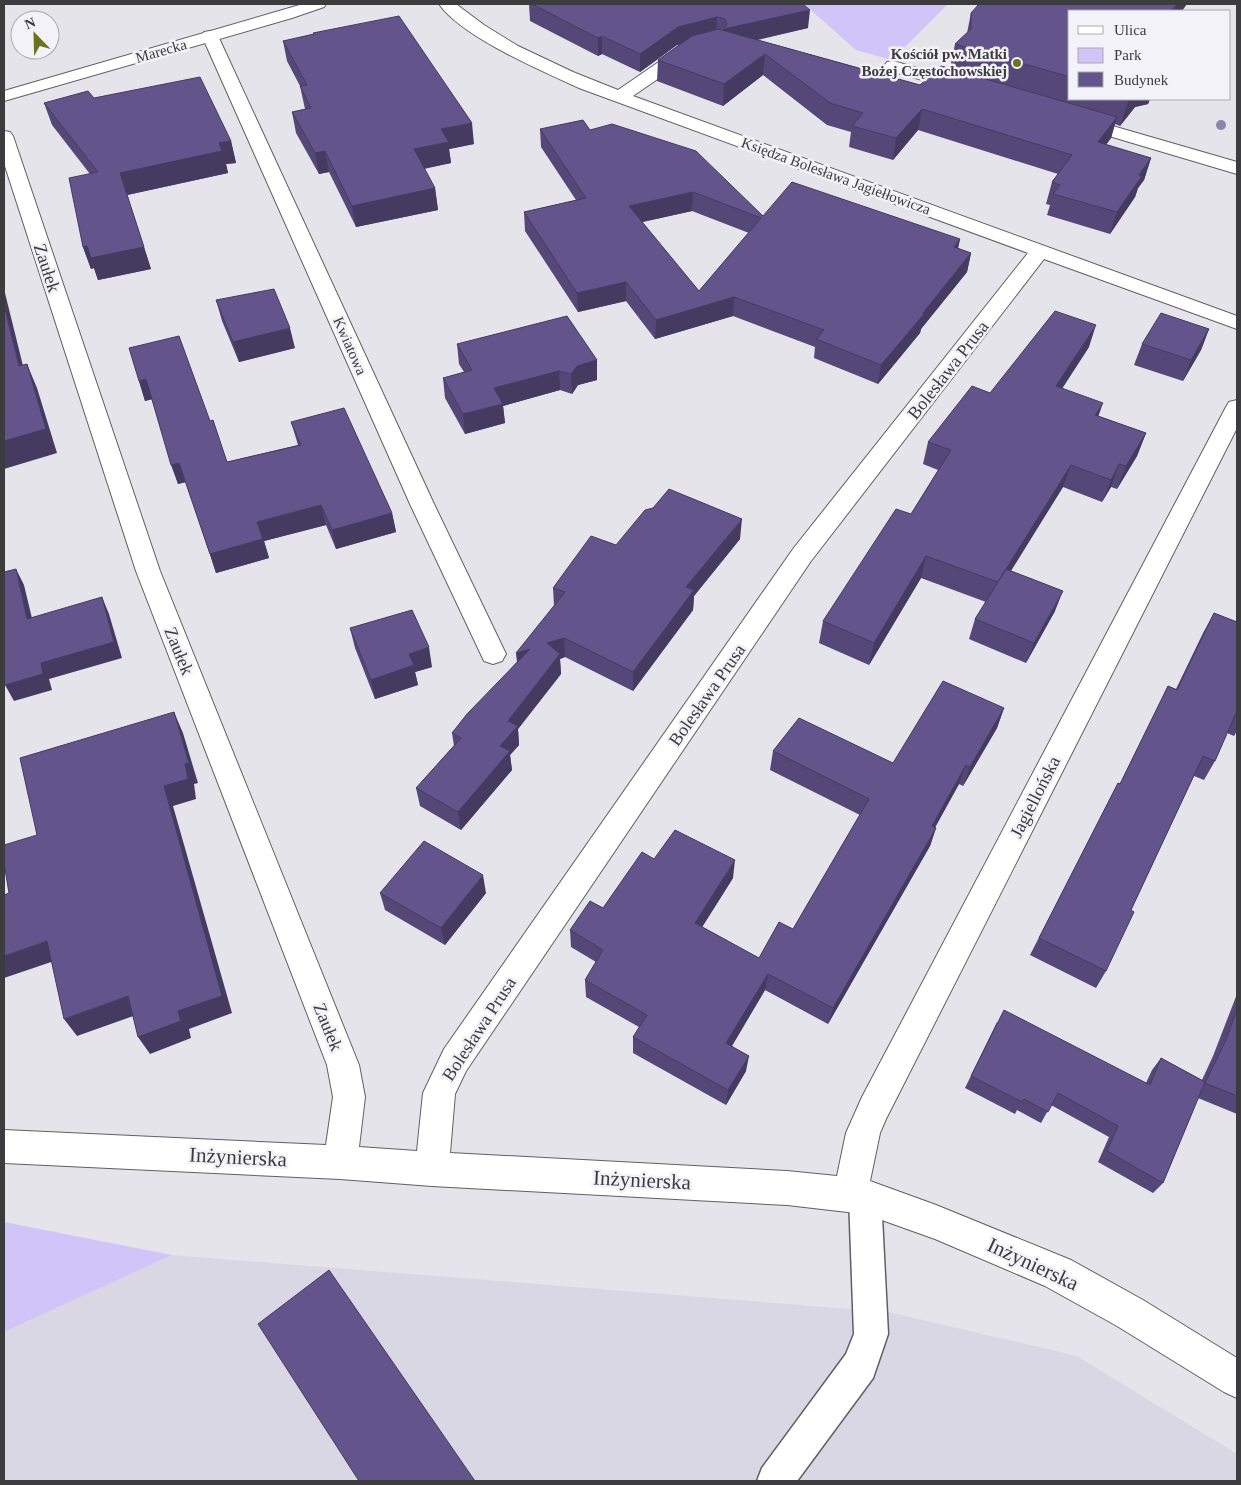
<svg xmlns="http://www.w3.org/2000/svg" width="1241" height="1485" font-family="Georgia,serif">
	<style>
		.built { fill: #dad7e5 }
		.green { fill: #d0c5f8 }
		.lines { fill: none; stroke-linecap: round; stroke-linejoin: round }
		.service-casing { stroke: #605f65; stroke-width: 3 }
		.minor-casing { stroke: #605f65; stroke-width: 2 }
		.tertiary-casing { stroke: #605f65; stroke-width: 2 }
		.service { fill: #fff; fill-rule: evenodd }
		.minor { fill: #fff; fill-rule: evenodd }
		.tertiary { fill: #fff; fill-rule: evenodd }
		.tree { fill: #8f82ac }
		.wall { fill: #554878; fill-rule: evenodd }
		.shaded-wall { fill: #453b61 }
		.building { fill: #63548b; stroke: #453b61; fill-rule: evenodd }
		.poi-dot { fill: #6b741d; stroke: #f3f2f9; stroke-width: 2 }
		.labels { text-anchor: middle; stroke-width: 5; stroke-linejoin: round; paint-order: stroke }
		.far-street-label { font-size: 15px; fill: #3c3b3e; stroke: #f3f2f9 }
		.far-poi-label { font-size: 15px; font-weight: bold; fill: #3c3b3e; stroke: #f3f2f9; text-anchor: end }
		.street-label { font-size: 18px; fill: #3c3b3e; stroke: #f3f2f9 }
		.near-street-label { font-size: 21px; fill: #3c3b3e; stroke: #f3f2f9 }
	</style>
	<rect width="100%" height="100%" fill="#e6e4eb"/>
	<path class="built" d="M 172,1255 L 889,1312 L 1077,1356 L 1237,1454 L 1237,1481 L 4,1481 L 4,1332 Z"/>
	<path class="green" d="M 804,4 L 948,4 L 892,60 L 856,50 Z
		M 4,1222 L 172,1255 L 4,1332 Z"/>
	<g class="lines">
		<g class="service-casing">
			<path id="service" d="M 865,1181 L 877,1185 L 881,1197 L 888,1334 L 873,1378 L 797,1481 L 757,1481 L 762,1468 L 846,1354 L 854,1334 L 849,1197 L 853,1185 Z"/>
		</g>
		<g class="minor-casing">
			<path id="minor" d="M 439,4 L 456,4 L 484,25 L 518,46 L 573,72 L 618,90 L 682,46 L 694,46 L 696,50 L 694,54 L 633,96 L 1237,316 L 1237,329 L 1044,259 L 811,561 L 466,1071 L 455,1094 L 450,1153 L 787,1171 L 837,1176 L 846,1133 L 862,1097 L 1226,407 L 1229,402 L 1237,400 L 1237,428 L 886,1119 L 880,1133 L 870,1181 L 936,1205 L 1071,1260 L 1143,1300 L 1237,1358 L 1237,1398 L 1224,1392 L 1117,1326 L 1045,1286 L 935,1239 L 865,1214 L 787,1205 L 432,1186 L 340,1179 L 4,1163 L 4,1130 L 326,1145 L 333,1097 L 327,1065 L 136,571 L 4,163 L 4,131 L 10,132 L 13,136 L 160,571 L 359,1065 L 365,1097 L 359,1147 L 417,1151 L 423,1093 L 444,1049 L 793,549 L 1028,253 L 579,88 C 542,71 462,37 439,4 Z
				M 210,31 L 216,32 L 218,36 L 434,504 L 506,654 L 502,661 L 493,664 L 484,661 L 410,504 L 202,36 L 204,32 Z
				M 893,61 L 971,83 L 974,87 L 971,91 L 965,92 L 887,70 L 884,66 L 887,62 Z
				M 1078,116 L 1237,162 L 1237,174 L 1072,125 L 1069,121 L 1072,117 Z"/>
		</g>
		<g class="tertiary-casing">
			<path id="tertiary" d="M 303,4 L 326,4 L 324,7 L 292,18 L 4,101 L 4,91 Z"/>
		</g>
		<use href="#service" class="service"/>
		<use href="#minor" class="minor"/>
		<use href="#tertiary" class="tertiary"/>
	</g>
	<circle class="tree" cx="1221" cy="125" r="5"/>
	<path class="wall" d="M 529,4 L 803,4 L 808,28 L 758,40 L 920,85 L 950,68 L 955,44 L 967,33 L 971,13 L 1070,11 L 1070,99 L 1150,99 L 1148,104 L 1135,107 L 1120,126 L 1115,124 L 1111,138 L 1106,145 L 1151,158 L 1144,180 L 1138,188 L 1135,197 L 1110,234 L 1047,215 L 1050,205 L 1046,204 L 1052,182 L 1058,174 L 918,130 L 893,160 L 849,147 L 851,132 L 827,125 L 763,75 L 723,106 L 657,81 L 658,60 L 679,45 L 677,45 L 640,72 L 602,54 L 598,56 L 530,21 Z
		M 313,33 L 474,144 L 449,149 L 451,163 L 424,169 L 435,188 L 438,210 L 356,227 L 329,172 L 319,174 L 296,133 L 292,112 L 305,109 L 300,86 L 287,61 L 283,41 L 313,35 Z
		M 94,98 L 231,141 L 236,163 L 226,164 L 228,173 L 127,195 L 151,269 L 98,280 L 94,268 L 91,269 L 83,247 L 90,174 L 52,125 L 44,103 Z
		M 540,129 L 590,130 L 763,216 L 960,239 L 958,248 L 971,253 L 967,272 L 921,329 L 920,333 L 878,384 L 814,358 L 815,347 L 733,316 L 655,339 L 626,301 L 578,312 L 525,231 L 524,212 L 576,200 L 541,147 ZM 692,211 L 749,233 L 699,291 L 642,222 Z
		M 216,300 L 295,348 L 239,362 L 222,321 Z
		M 1209,329 L 1201,350 L 1183,381 L 1134,365 L 1142,344 Z
		M 457,344 L 597,360 L 597,380 L 578,385 L 572,394 L 560,390 L 503,406 L 505,423 L 465,434 L 445,398 L 443,378 L 464,372 L 459,364 Z
		M 1089,347 L 1062,389 L 1098,416 L 1146,433 L 1137,456 L 1117,489 L 1111,487 L 1102,502 L 1063,487 L 1011,571 L 1055,611 L 1026,663 L 969,639 L 975,619 L 986,602 L 921,578 L 869,665 L 819,643 L 823,621 L 911,514 L 938,470 L 923,464 L 928,442 L 990,393 Z
		M 139,381 L 210,421 L 227,462 L 298,445 L 291,422 L 392,513 L 396,532 L 336,549 L 326,525 L 264,541 L 269,558 L 216,573 L 186,482 L 178,484 L 152,399 L 145,401 Z
		M 740,539 L 694,596 L 693,610 L 633,691 L 565,657 L 560,659 L 561,674 L 518,729 L 519,745 L 510,755 L 512,770 L 461,830 L 420,806 L 416,788 L 454,746 L 452,733 L 517,662 L 554,606 L 553,588 L 616,545 Z
		M 1214,613 L 1237,622 L 1237,731 L 1234,736 L 1227,733 L 1215,761 L 1204,780 L 1194,776 L 1131,910 L 1106,971 L 1096,988 L 1030,955 L 1118,783 L 1120,784 L 1168,686 L 1176,689 L 1203,633 Z
		M 350,628 L 432,667 L 415,672 L 418,685 L 375,699 L 355,648 Z
		M 1004,708 L 997,728 L 963,786 L 959,784 L 935,827 L 936,828 L 930,846 L 828,1024 L 765,990 L 732,1046 L 746,1071 L 726,1105 L 633,1053 L 633,1037 L 639,1027 L 586,997 L 585,980 L 596,962 L 571,947 L 570,930 L 603,908 L 654,859 L 733,878 L 702,927 L 759,958 L 793,929 L 860,815 L 770,770 L 773,751 L 893,763 Z
		M 380,893 L 486,893 L 445,945 L 385,910 Z
		M 1237,994 L 1237,1114 L 1198,1098 L 1163,1183 L 1153,1193 L 1098,1162 L 1109,1137 L 1051,1105 L 1041,1123 L 1017,1110 L 1015,1114 L 965,1088 L 997,1022 L 1146,1083 L 1152,1070 L 1161,1058 L 1202,1080 L 1213,1056 Z"/>
	<path class="shaded-wall" d="M 1177,4 L 1187,4 L 1182,11 L 1171,11 Z
		M 810,10 L 808,28 L 723,47 L 724,29 Z
		M 717,17 L 716,35 L 677,45 L 640,72 L 640,54 L 678,27 Z
		M 602,36 L 602,54 L 598,56 L 598,38 Z
		M 765,54 L 763,75 L 723,106 L 724,84 Z
		M 1129,99 L 1150,99 L 1148,104 L 1135,107 L 1120,126 Z
		M 922,109 L 918,130 L 893,160 L 896,138 Z
		M 1117,117 L 1111,138 L 1091,164 L 1098,142 Z
		M 472,123 L 474,144 L 449,149 L 451,163 L 416,170 L 414,149 L 441,129 Z
		M 231,141 L 236,163 L 226,164 L 228,173 L 127,195 L 120,173 L 219,143 Z
		M 325,151 L 329,172 L 319,174 L 315,153 Z
		M 1151,158 L 1144,180 L 1138,188 L 1135,197 L 1110,234 L 1117,212 L 1139,175 Z
		M 435,188 L 438,210 L 356,227 L 352,206 Z
		M 693,192 L 692,211 L 629,225 L 629,206 Z
		M 960,239 L 956,258 L 954,247 Z
		M 87,246 L 144,247 L 151,269 L 98,280 L 94,268 L 91,269 L 83,247 Z
		M 971,253 L 967,272 L 921,329 L 920,333 L 878,384 L 881,365 Z
		M 626,282 L 626,301 L 578,312 L 577,293 Z
		M 4,289 L 29,390 L 19,366 L 4,305 Z
		M 734,297 L 733,316 L 655,339 L 656,320 Z
		M 1096,325 L 1089,347 L 1048,409 L 1056,386 Z
		M 290,328 L 295,348 L 239,362 L 233,342 Z
		M 1209,329 L 1201,350 L 1183,381 L 1191,360 Z
		M 597,360 L 597,380 L 578,385 L 572,394 L 571,374 L 577,366 Z
		M 27,364 L 37,388 L 57,453 L 4,469 L 4,441 Z
		M 559,371 L 560,390 L 503,406 L 505,423 L 465,434 L 463,414 L 494,388 Z
		M 146,379 L 153,399 L 145,401 L 139,381 Z
		M 1103,403 L 1095,426 L 1095,415 Z
		M 1146,433 L 1137,456 L 1117,489 L 1126,466 Z
		M 179,463 L 186,482 L 178,484 L 171,465 Z
		M 1119,464 L 1111,487 L 1102,502 L 1111,480 Z
		M 1071,465 L 1063,487 L 990,604 L 998,582 Z
		M 321,505 L 326,525 L 264,541 L 269,558 L 216,573 L 210,554 L 257,522 Z
		M 392,513 L 396,532 L 336,549 L 332,530 Z
		M 742,519 L 740,539 L 694,596 L 693,610 L 633,691 L 633,672 L 686,587 Z
		M 926,556 L 921,578 L 869,665 L 874,643 Z
		M 16,569 L 24,585 L 36,635 L 27,619 Z
		M 1063,591 L 1055,611 L 1026,663 L 1034,643 Z
		M 102,597 L 109,614 L 122,658 L 49,679 L 52,690 L 14,701 L 5,685 L 41,663 Z
		M 564,638 L 565,657 L 560,659 L 561,674 L 518,729 L 519,745 L 510,755 L 512,770 L 461,830 L 458,812 L 500,746 L 508,721 L 547,643 Z
		M 429,647 L 432,667 L 415,672 L 418,685 L 375,699 L 371,680 L 409,654 Z
		M 530,649 L 518,672 L 516,653 Z
		M 1004,708 L 997,728 L 963,786 L 970,767 Z
		M 174,712 L 183,733 L 198,783 L 194,784 L 196,799 L 173,806 L 232,1013 L 189,1029 L 191,1038 L 150,1054 L 138,1037 L 178,1011 L 164,786 Z
		M 966,765 L 959,784 L 926,844 L 932,826 Z
		M 936,828 L 930,846 L 828,1024 L 833,1008 Z
		M 735,860 L 733,878 L 694,940 L 695,923 Z
		M 483,875 L 486,893 L 445,945 L 441,928 Z
		M 47,941 L 60,959 L 4,978 L 4,956 Z
		M 768,974 L 765,990 L 724,1059 L 726,1043 Z
		M 128,996 L 139,1014 L 77,1036 L 64,1019 Z
		M 749,1056 L 746,1071 L 726,1105 L 728,1090 Z"/>
	<path class="building" d="M 532,4 L 803,4 L 810,10 L 724,29 L 727,24 L 725,19 L 717,17 L 678,27 L 640,54 L 602,36 L 598,38 Z
		M 979,4 L 1177,4 L 1171,11 L 1070,11 L 1070,77 L 955,44 L 971,29 L 971,13 Z
		M 399,16 L 472,123 L 441,129 L 449,142 L 414,149 L 435,188 L 352,206 L 325,151 L 315,153 L 292,112 L 311,108 L 300,86 L 307,85 L 283,41 L 314,34 L 313,33 Z
		M 718,29 L 920,85 L 941,66 L 1117,117 L 1098,142 L 1151,158 L 1139,175 L 1142,176 L 1117,212 L 1053,194 L 1060,185 L 1052,182 L 1072,155 L 922,109 L 896,138 L 852,126 L 863,113 L 830,103 L 765,54 L 724,84 L 658,60 L 692,36 Z
		M 200,77 L 231,141 L 219,143 L 222,151 L 120,173 L 144,247 L 91,258 L 87,246 L 83,247 L 69,178 L 98,172 L 44,103 L 88,91 L 94,98 Z
		M 583,120 L 590,130 L 612,124 L 696,151 L 763,216 L 792,182 L 960,239 L 954,247 L 971,253 L 923,313 L 924,314 L 881,365 L 816,339 L 824,330 L 734,297 L 656,320 L 626,282 L 577,293 L 524,212 L 586,198 L 540,129 ZM 693,192 L 761,218 L 699,291 L 629,206 Z
		M 274,289 L 290,328 L 233,342 L 216,300 Z
		M 4,305 L 19,366 L 27,364 L 46,429 L 4,441 Z
		M 1055,311 L 1096,325 L 1056,386 L 1103,403 L 1095,415 L 1146,433 L 1126,466 L 1119,464 L 1111,480 L 1071,465 L 998,582 L 926,556 L 874,643 L 823,621 L 896,509 L 911,514 L 951,450 L 928,442 L 972,386 L 990,393 Z
		M 1161,313 L 1209,329 L 1191,360 L 1142,344 Z
		M 567,316 L 597,360 L 577,366 L 571,374 L 559,371 L 494,388 L 503,404 L 463,414 L 443,378 L 472,370 L 457,344 Z
		M 179,336 L 210,421 L 213,420 L 227,462 L 301,445 L 291,422 L 344,408 L 392,513 L 332,530 L 321,505 L 257,522 L 263,539 L 210,554 L 179,463 L 171,465 L 146,379 L 139,381 L 129,348 Z
		M 669,489 L 742,519 L 686,587 L 694,590 L 633,672 L 564,638 L 547,643 L 560,654 L 508,721 L 518,726 L 500,746 L 510,751 L 458,812 L 416,788 L 461,738 L 452,733 L 467,714 L 530,649 L 516,653 L 565,592 L 553,588 L 591,536 L 616,545 L 645,510 L 653,508 Z
		M 16,569 L 27,619 L 102,597 L 114,642 L 41,663 L 43,674 L 5,685 L 4,680 L 4,572 Z
		M 1006,569 L 1063,591 L 1034,643 L 975,619 Z
		M 412,610 L 429,647 L 409,654 L 414,665 L 371,680 L 350,628 Z
		M 1214,613 L 1237,622 L 1237,714 L 1236,713 L 1215,761 L 1203,756 L 1131,910 L 1134,912 L 1106,971 L 1039,938 L 1118,783 L 1120,784 L 1168,686 L 1177,690 Z
		M 943,681 L 1004,708 L 970,767 L 966,765 L 932,826 L 936,828 L 833,1008 L 768,974 L 726,1043 L 749,1056 L 728,1090 L 633,1037 L 647,1015 L 585,980 L 603,950 L 570,930 L 590,901 L 603,908 L 642,852 L 654,859 L 675,830 L 735,860 L 695,923 L 759,958 L 779,922 L 793,929 L 869,799 L 773,751 L 799,718 L 893,763 Z
		M 174,712 L 189,763 L 185,764 L 188,779 L 164,786 L 222,996 L 178,1011 L 181,1021 L 138,1037 L 128,996 L 64,1019 L 47,941 L 4,956 L 4,895 L 9,893 L 4,863 L 4,845 L 37,835 L 20,758 Z
		M 424,841 L 483,875 L 441,928 L 380,893 Z
		M 1004,1010 L 1150,1085 L 1161,1058 L 1205,1082 L 1163,1183 L 1107,1151 L 1118,1126 L 1058,1093 L 1048,1112 L 1024,1099 L 1022,1102 L 971,1076 Z
		M 1237,1010 L 1237,1096 L 1205,1083 L 1225,1042 Z
		M 329,1270 L 475,1481 L 359,1481 L 258,1324 Z"/>
	<circle class="poi-dot" cx="1017" cy="63" r="5"/>
	<g class="labels">
		<g class="far-street-label">
			<text transform="translate(161 51) rotate(-16)" y="5">Marecka</text>
			<text transform="translate(836 176) rotate(20)" y="5">Księdza Bolesława Jagiełłowicza</text>
			<text transform="translate(350 346) rotate(66)" y="5">Kwiatowa</text>
		</g>
		<g class="far-poi-label">
			<text x="1007" y="59">Kościół pw. Matki<tspan x="1007" dy="17">Bożej Częstochowskiej</tspan></text>
		</g>
		<g class="street-label">
			<text transform="translate(47 268) rotate(72)" y="6">Zaułek</text>
			<text transform="translate(948 370) rotate(-52)" y="6">Bolesława Prusa</text>
			<text transform="translate(179 651) rotate(68)" y="6">Zaułek</text>
			<text transform="translate(707 695) rotate(-55)" y="6">Bolesława Prusa</text>
			<text transform="translate(1035 797) rotate(-63)" y="6">Jagiellońska</text>
			<text transform="translate(328 1027) rotate(68)" y="6">Zaułek</text>
			<text transform="translate(479 1029) rotate(-57)" y="6">Bolesława Prusa</text>
		</g>
		<g class="near-street-label">
			<text transform="translate(238 1157) rotate(3)" y="7">Inżynierska</text>
			<text transform="translate(642 1180) rotate(3)" y="7">Inżynierska</text>
			<text transform="translate(1033 1264) rotate(25)" y="7">Inżynierska</text>
		</g>
	</g>
	<rect width="1241" height="1485" fill="none" stroke="#3c3b3e" stroke-width="10"/>
	<rect x="1068" y="10" width="162" height="90" fill="#f3f2f9" stroke="#aaa9ae"/>
	<rect x="1078" y="26" width="25" height="8" fill="#ffffff" stroke="#aaa9ae"/>
	<text x="1114" y="35" font-size="15" fill="#3c3b3e">Ulica</text>
	<rect x="1078" y="48" width="25" height="15" fill="#d0c5f8" stroke="#aaa9ae"/>
	<text x="1114" y="60" font-size="15" fill="#3c3b3e">Park</text>
	<rect x="1078" y="72" width="25" height="15" fill="#63548b" stroke="#aaa9ae"/>
	<text x="1114" y="85" font-size="15" fill="#3c3b3e">Budynek</text>
	<g transform="translate(35 35) rotate(337)"><circle r="24" fill="#f3f2f9" stroke="#aaa9ae"/>
	<path d="M0-4L9 19L0 12L-9 19Z" fill="#6b741d"/>
	<text y="-8" font-size="14" font-weight="bold" text-anchor="middle" fill="#3c3b3e">N</text>
	</g>
</svg>
